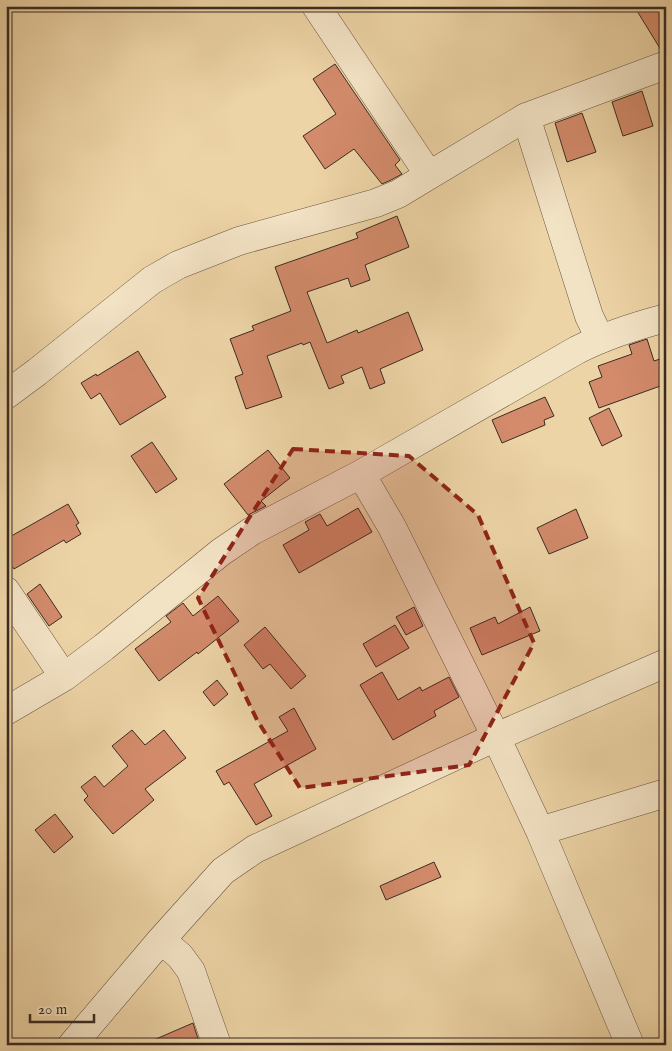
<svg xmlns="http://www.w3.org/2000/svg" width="672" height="1051" font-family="'IM FELL English',serif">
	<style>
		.building { fill: #d38b6b; stroke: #3b2b23 }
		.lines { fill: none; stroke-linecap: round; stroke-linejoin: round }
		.minor-casing { stroke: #685544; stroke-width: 29 }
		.minor { stroke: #f3e3c5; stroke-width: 28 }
		.marked { fill: #8f2418; fill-opacity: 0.2; stroke: #8f2418; stroke-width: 4; stroke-dasharray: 10 6; stroke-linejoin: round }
	</style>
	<rect width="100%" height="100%" fill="#edd4a6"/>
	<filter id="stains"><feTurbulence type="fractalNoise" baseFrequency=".004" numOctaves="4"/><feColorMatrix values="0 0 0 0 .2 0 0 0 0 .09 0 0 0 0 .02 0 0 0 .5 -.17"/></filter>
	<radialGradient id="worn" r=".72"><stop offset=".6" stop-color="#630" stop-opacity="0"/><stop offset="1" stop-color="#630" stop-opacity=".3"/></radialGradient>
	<path class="building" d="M 634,6 L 666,6 L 666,50 L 661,50 Z
		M 335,64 L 400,160 L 395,165 L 402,174 L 391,180 L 382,184 L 354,149 L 325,169 L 303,136 L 336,114 L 313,79 Z
		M 642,91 L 653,126 L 623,136 L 612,102 Z
		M 582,113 L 596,152 L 567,162 L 555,123 Z
		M 397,216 L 409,247 L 365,265 L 370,280 L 351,287 L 348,278 L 307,292 L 327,343 L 357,330 L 358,333 L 408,312 L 423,350 L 380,369 L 385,383 L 370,389 L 362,367 L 341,376 L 344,383 L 329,389 L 310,342 L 303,345 L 302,343 L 267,356 L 282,397 L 246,409 L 235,377 L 243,374 L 230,339 L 254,330 L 252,326 L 291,311 L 275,267 L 358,238 L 356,233 Z
		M 647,339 L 654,361 L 660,359 L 666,374 L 666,384 L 599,408 L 589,382 L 602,377 L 598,366 L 632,354 L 629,345 Z
		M 138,351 L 166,397 L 120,425 L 100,393 L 91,399 L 81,383 L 96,374 L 97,376 Z
		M 545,397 L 554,416 L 544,420 L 545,425 L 502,443 L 492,420 Z
		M 609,408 L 622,436 L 602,446 L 589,418 Z
		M 152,442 L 177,479 L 156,493 L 131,456 Z
		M 268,450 L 290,478 L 261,501 L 266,506 L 248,515 L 224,484 Z
		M 68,504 L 79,523 L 76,525 L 81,534 L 66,543 L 64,540 L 14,569 L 6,556 L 6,539 Z
		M 358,508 L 372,532 L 299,573 L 283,545 L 309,530 L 305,522 L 320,514 L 327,526 Z
		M 576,509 L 588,538 L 549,554 L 537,528 Z
		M 40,584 L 62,617 L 49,626 L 27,594 Z
		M 218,596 L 239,621 L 198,654 L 197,652 L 159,681 L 135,649 L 171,622 L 166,616 L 183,603 L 193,616 Z
		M 414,607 L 423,626 L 406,635 L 396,617 Z
		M 530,607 L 540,631 L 482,655 L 470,628 L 495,617 L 498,624 Z
		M 395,625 L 409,648 L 376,667 L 363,644 Z
		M 265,627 L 306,676 L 291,689 L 270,664 L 263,669 L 244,645 Z
		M 382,672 L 398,700 L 420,687 L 422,691 L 449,677 L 459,697 L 434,711 L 436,716 L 393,740 L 360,685 Z
		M 217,680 L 228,694 L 214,706 L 203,692 Z
		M 294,708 L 316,749 L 254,784 L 272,816 L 256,825 L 229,782 L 224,785 L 216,771 L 288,731 L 279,717 Z
		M 132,730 L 145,745 L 164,730 L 186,758 L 145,789 L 154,800 L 113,834 L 84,800 L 88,796 L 81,787 L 95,776 L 104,787 L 128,766 L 112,746 Z
		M 55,814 L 73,837 L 54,853 L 35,830 Z
		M 434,862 L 441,877 L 386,900 L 380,886 Z
		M 193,1023 L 200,1045 L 142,1045 Z"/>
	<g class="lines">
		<g class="minor-casing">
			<path id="minor" d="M 316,6 L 429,175
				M 526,117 L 589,316 L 600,339
				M 6,395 L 37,372 L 152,280 L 178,265 L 239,241 L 376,203 L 398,194 L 526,117 L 666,65
				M 361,474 L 392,527 L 496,737 L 540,831 L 630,1045
				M 6,591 L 64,677
				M 6,711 L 64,677 L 104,647 L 221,552 L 252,531 L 361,474 L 577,350 C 605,336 635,326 666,318
				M 540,831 L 666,793
				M 161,940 L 180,956 L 191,971 L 217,1045
				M 72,1045 L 161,940 L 223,871 L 255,849 L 496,737 L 666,663"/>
		</g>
		<use href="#minor" class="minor"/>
	</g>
	<path class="marked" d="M 293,449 L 409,456 L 478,515 L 534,643 L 469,765 L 300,788 L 257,720 L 198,598 Z"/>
	<rect width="672" height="1051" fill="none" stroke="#edd4a6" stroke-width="25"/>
	<rect x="8" y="8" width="657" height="1036" fill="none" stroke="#3b2b23" stroke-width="2.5"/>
	<rect x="12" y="12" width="647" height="1026" fill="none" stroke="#3b2b23"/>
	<path d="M30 1014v8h64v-8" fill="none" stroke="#3b2b23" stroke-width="2.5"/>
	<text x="38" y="1014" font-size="15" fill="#3b2b23" stroke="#f3e3c5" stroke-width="4" paint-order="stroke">20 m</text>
	<rect width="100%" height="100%" filter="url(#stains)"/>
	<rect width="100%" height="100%" fill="url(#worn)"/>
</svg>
